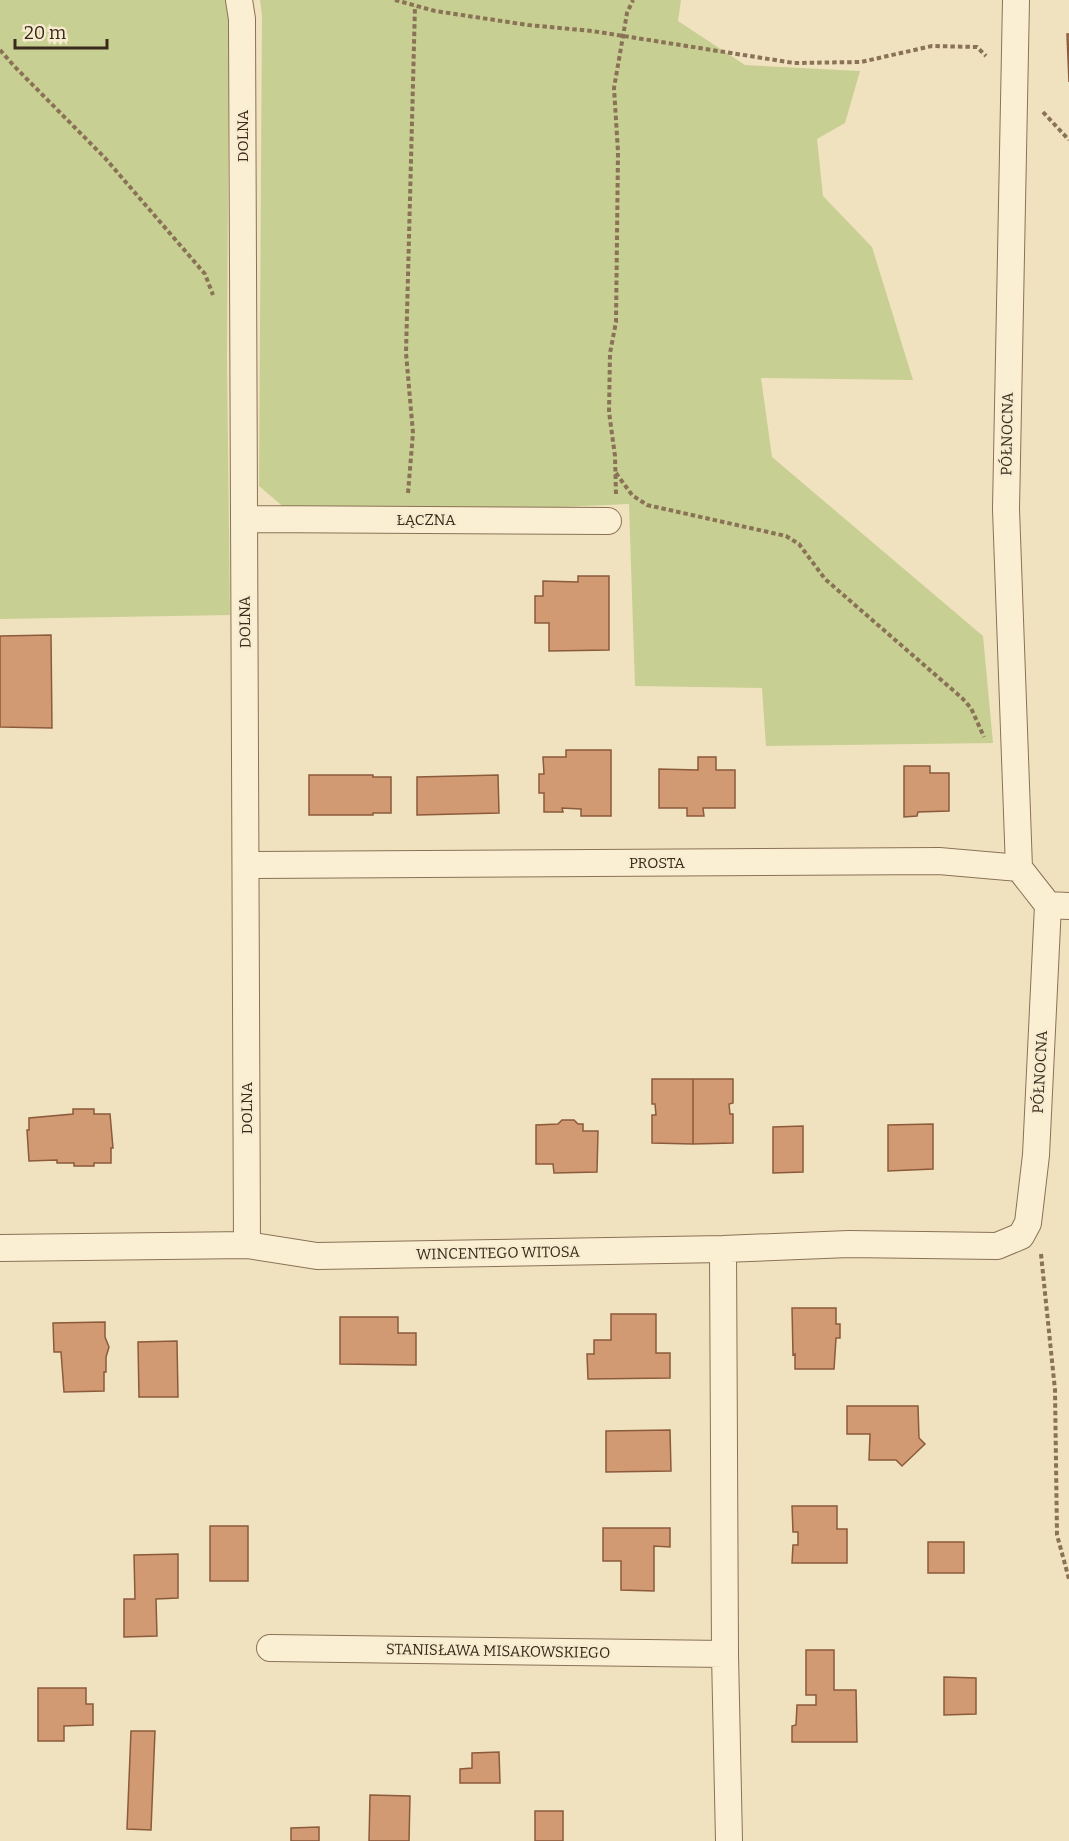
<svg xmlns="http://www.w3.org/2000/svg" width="1069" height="1841" font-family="Bitter,serif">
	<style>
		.green { fill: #c8cf93 }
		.building { fill: #d19a73; stroke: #8b5b3b; stroke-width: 1.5 }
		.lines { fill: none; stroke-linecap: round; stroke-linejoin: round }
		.street-casing { stroke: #8a7256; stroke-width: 28 }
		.path { stroke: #8a7256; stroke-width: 4; stroke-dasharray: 4.5 3; stroke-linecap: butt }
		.street { stroke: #fbefd3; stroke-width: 26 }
		.labels { text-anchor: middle; stroke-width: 5; stroke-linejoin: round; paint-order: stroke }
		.street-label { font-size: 15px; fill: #392a1c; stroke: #f7eccf }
	</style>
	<rect width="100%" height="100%" fill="#f0e2bf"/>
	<path class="green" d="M 0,0 L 226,0 L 229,13 L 227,358 L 230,615 L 0,619 Z
		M 260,0 L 681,0 L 678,21 L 745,65 L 860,71 L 845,123 L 817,139 L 823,196 L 872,247 L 913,380 L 761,378 L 772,457 L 983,636 L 993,743 L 766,746 L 762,688 L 635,686 L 629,504 L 518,509 L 286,509 L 259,486 L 262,16 Z"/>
	<path class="building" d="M 1067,34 L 1069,34 L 1069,82 Z
		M 578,576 L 609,576 L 609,650 L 549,651 L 549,623 L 535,623 L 535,596 L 543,596 L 543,581 L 578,582 Z
		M 51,635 L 52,728 L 0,727 L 0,636 Z
		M 566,750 L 611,750 L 611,816 L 581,816 L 581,809 L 562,808 L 563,812 L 544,812 L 544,793 L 539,793 L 539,774 L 544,774 L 543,757 L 566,757 Z
		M 698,757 L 716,757 L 716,770 L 735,770 L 735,808 L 703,808 L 704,816 L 687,816 L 687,808 L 659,808 L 659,769 L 698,770 Z
		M 904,766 L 930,766 L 930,773 L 949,773 L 949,811 L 918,812 L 917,816 L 904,817 Z
		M 309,775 L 373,775 L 373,777 L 391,777 L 391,813 L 373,813 L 373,815 L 309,815 Z
		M 498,775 L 499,813 L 417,815 L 417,777 Z
		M 652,1079 L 693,1079 L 693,1144 L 652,1143 L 652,1115 L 656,1115 L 655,1104 L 652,1104 Z
		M 693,1079 L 733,1079 L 733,1103 L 729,1104 L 730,1114 L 733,1114 L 733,1143 L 693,1144 Z
		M 73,1109 L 94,1109 L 94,1114 L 110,1114 L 113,1148 L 111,1148 L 111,1163 L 94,1163 L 94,1166 L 74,1166 L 74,1163 L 57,1163 L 57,1160 L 29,1161 L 27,1130 L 29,1130 L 29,1118 L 73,1114 Z
		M 562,1120 L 574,1120 L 578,1124 L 583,1124 L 583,1131 L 598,1131 L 597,1172 L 554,1173 L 553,1164 L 536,1164 L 536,1125 L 558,1124 Z
		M 933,1124 L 933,1169 L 888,1171 L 888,1125 Z
		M 803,1126 L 803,1172 L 773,1173 L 773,1127 Z
		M 792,1308 L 836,1308 L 836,1324 L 840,1324 L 840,1338 L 836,1338 L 834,1369 L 795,1369 L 795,1354 L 793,1355 Z
		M 611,1314 L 656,1314 L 656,1353 L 670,1353 L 670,1378 L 588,1379 L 587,1354 L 594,1354 L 594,1340 L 611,1340 Z
		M 340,1317 L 398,1317 L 398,1333 L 416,1333 L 416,1365 L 340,1364 Z
		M 105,1322 L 105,1337 L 109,1347 L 106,1357 L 106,1372 L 104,1372 L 104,1391 L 64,1392 L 61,1352 L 54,1352 L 53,1323 Z
		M 177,1341 L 178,1397 L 139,1397 L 138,1342 Z
		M 847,1406 L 918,1406 L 919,1438 L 925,1444 L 902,1466 L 896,1460 L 869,1460 L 870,1434 L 847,1434 Z
		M 670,1430 L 671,1471 L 606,1472 L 606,1431 Z
		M 792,1506 L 837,1506 L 837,1529 L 847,1529 L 847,1563 L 792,1563 L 793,1545 L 798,1545 L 798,1532 L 793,1532 Z
		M 210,1526 L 248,1526 L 248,1581 L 210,1581 Z
		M 603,1528 L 670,1528 L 670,1547 L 654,1546 L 654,1591 L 621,1590 L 621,1561 L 603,1561 Z
		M 928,1542 L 964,1542 L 964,1573 L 928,1573 Z
		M 178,1554 L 178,1598 L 156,1599 L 157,1636 L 124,1637 L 124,1599 L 135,1599 L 134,1555 Z
		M 806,1650 L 834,1650 L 834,1690 L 856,1690 L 857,1742 L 792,1742 L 792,1726 L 796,1725 L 797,1705 L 816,1705 L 816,1695 L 806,1695 Z
		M 944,1677 L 976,1678 L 976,1714 L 944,1715 Z
		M 38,1688 L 86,1688 L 86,1704 L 93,1704 L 93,1725 L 64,1726 L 64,1741 L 38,1741 Z
		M 131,1731 L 155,1731 L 151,1830 L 127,1829 Z
		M 499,1752 L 500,1783 L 460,1783 L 460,1769 L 472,1768 L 472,1753 Z
		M 370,1795 L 410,1796 L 409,1841 L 369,1841 Z
		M 535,1811 L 563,1811 L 563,1841 L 535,1841 Z
		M 319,1827 L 319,1841 L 291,1841 L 291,1828 Z"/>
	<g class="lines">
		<g class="street-casing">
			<path id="street" d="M 239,0 L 242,19 C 243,428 248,837 247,1245
				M 1016,0 L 1006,509 L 1019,868
				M 244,519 L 608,521
				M 247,865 L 939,861 L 1019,868 L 1048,905
				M 1048,905 L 1069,906
				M 0,1248 L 247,1245 L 317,1256 L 723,1249 L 849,1244 L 997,1246 L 1021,1236 L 1028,1223 L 1036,1155 L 1048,905
				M 723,1249 L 725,1654 L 729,1841
				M 270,1648 L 725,1654"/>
		</g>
		<path class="path" d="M 395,0 L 435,11 L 528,25 L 592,31 L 794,63 L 861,62 L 932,46 L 977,47 L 986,56
			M 0,50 L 14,66 L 105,158 L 205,274 L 213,295
			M 1043,112 L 1069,140
			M 616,473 L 632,495 L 647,505 L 786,536 L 799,544 L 825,579 L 962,698 L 971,708 L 984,737
			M 408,493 L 413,433 L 406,353 L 415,6
			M 616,494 L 615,456 L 609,412 L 610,353 L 616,322 L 618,152 L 614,88 L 627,13 L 633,0
			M 1041,1254 L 1055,1390 L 1057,1535 L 1069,1579"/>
		<use href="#street" class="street"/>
	</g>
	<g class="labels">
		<g class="street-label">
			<text transform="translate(243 136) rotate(-90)" y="5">DOLNA</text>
			<text transform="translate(1007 434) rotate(-89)" y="5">PÓŁNOCNA</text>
			<text x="426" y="525">ŁĄCZNA</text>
			<text transform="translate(245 622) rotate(-91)" y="5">DOLNA</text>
			<text x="657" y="868">PROSTA</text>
			<text transform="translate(1040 1072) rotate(-87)" y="5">PÓŁNOCNA</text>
			<text transform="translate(247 1108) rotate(-90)" y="5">DOLNA</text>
			<text transform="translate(498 1253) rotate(-1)" y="5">WINCENTEGO WITOSA</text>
			<text transform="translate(498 1651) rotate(1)" y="5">STANISŁAWA MISAKOWSKIEGO</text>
		</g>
	</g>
	<path d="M15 39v9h92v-9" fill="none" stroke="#392a1c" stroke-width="3"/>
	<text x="24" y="39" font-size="18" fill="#392a1c" stroke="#f7eccf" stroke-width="4.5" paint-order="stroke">20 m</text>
</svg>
